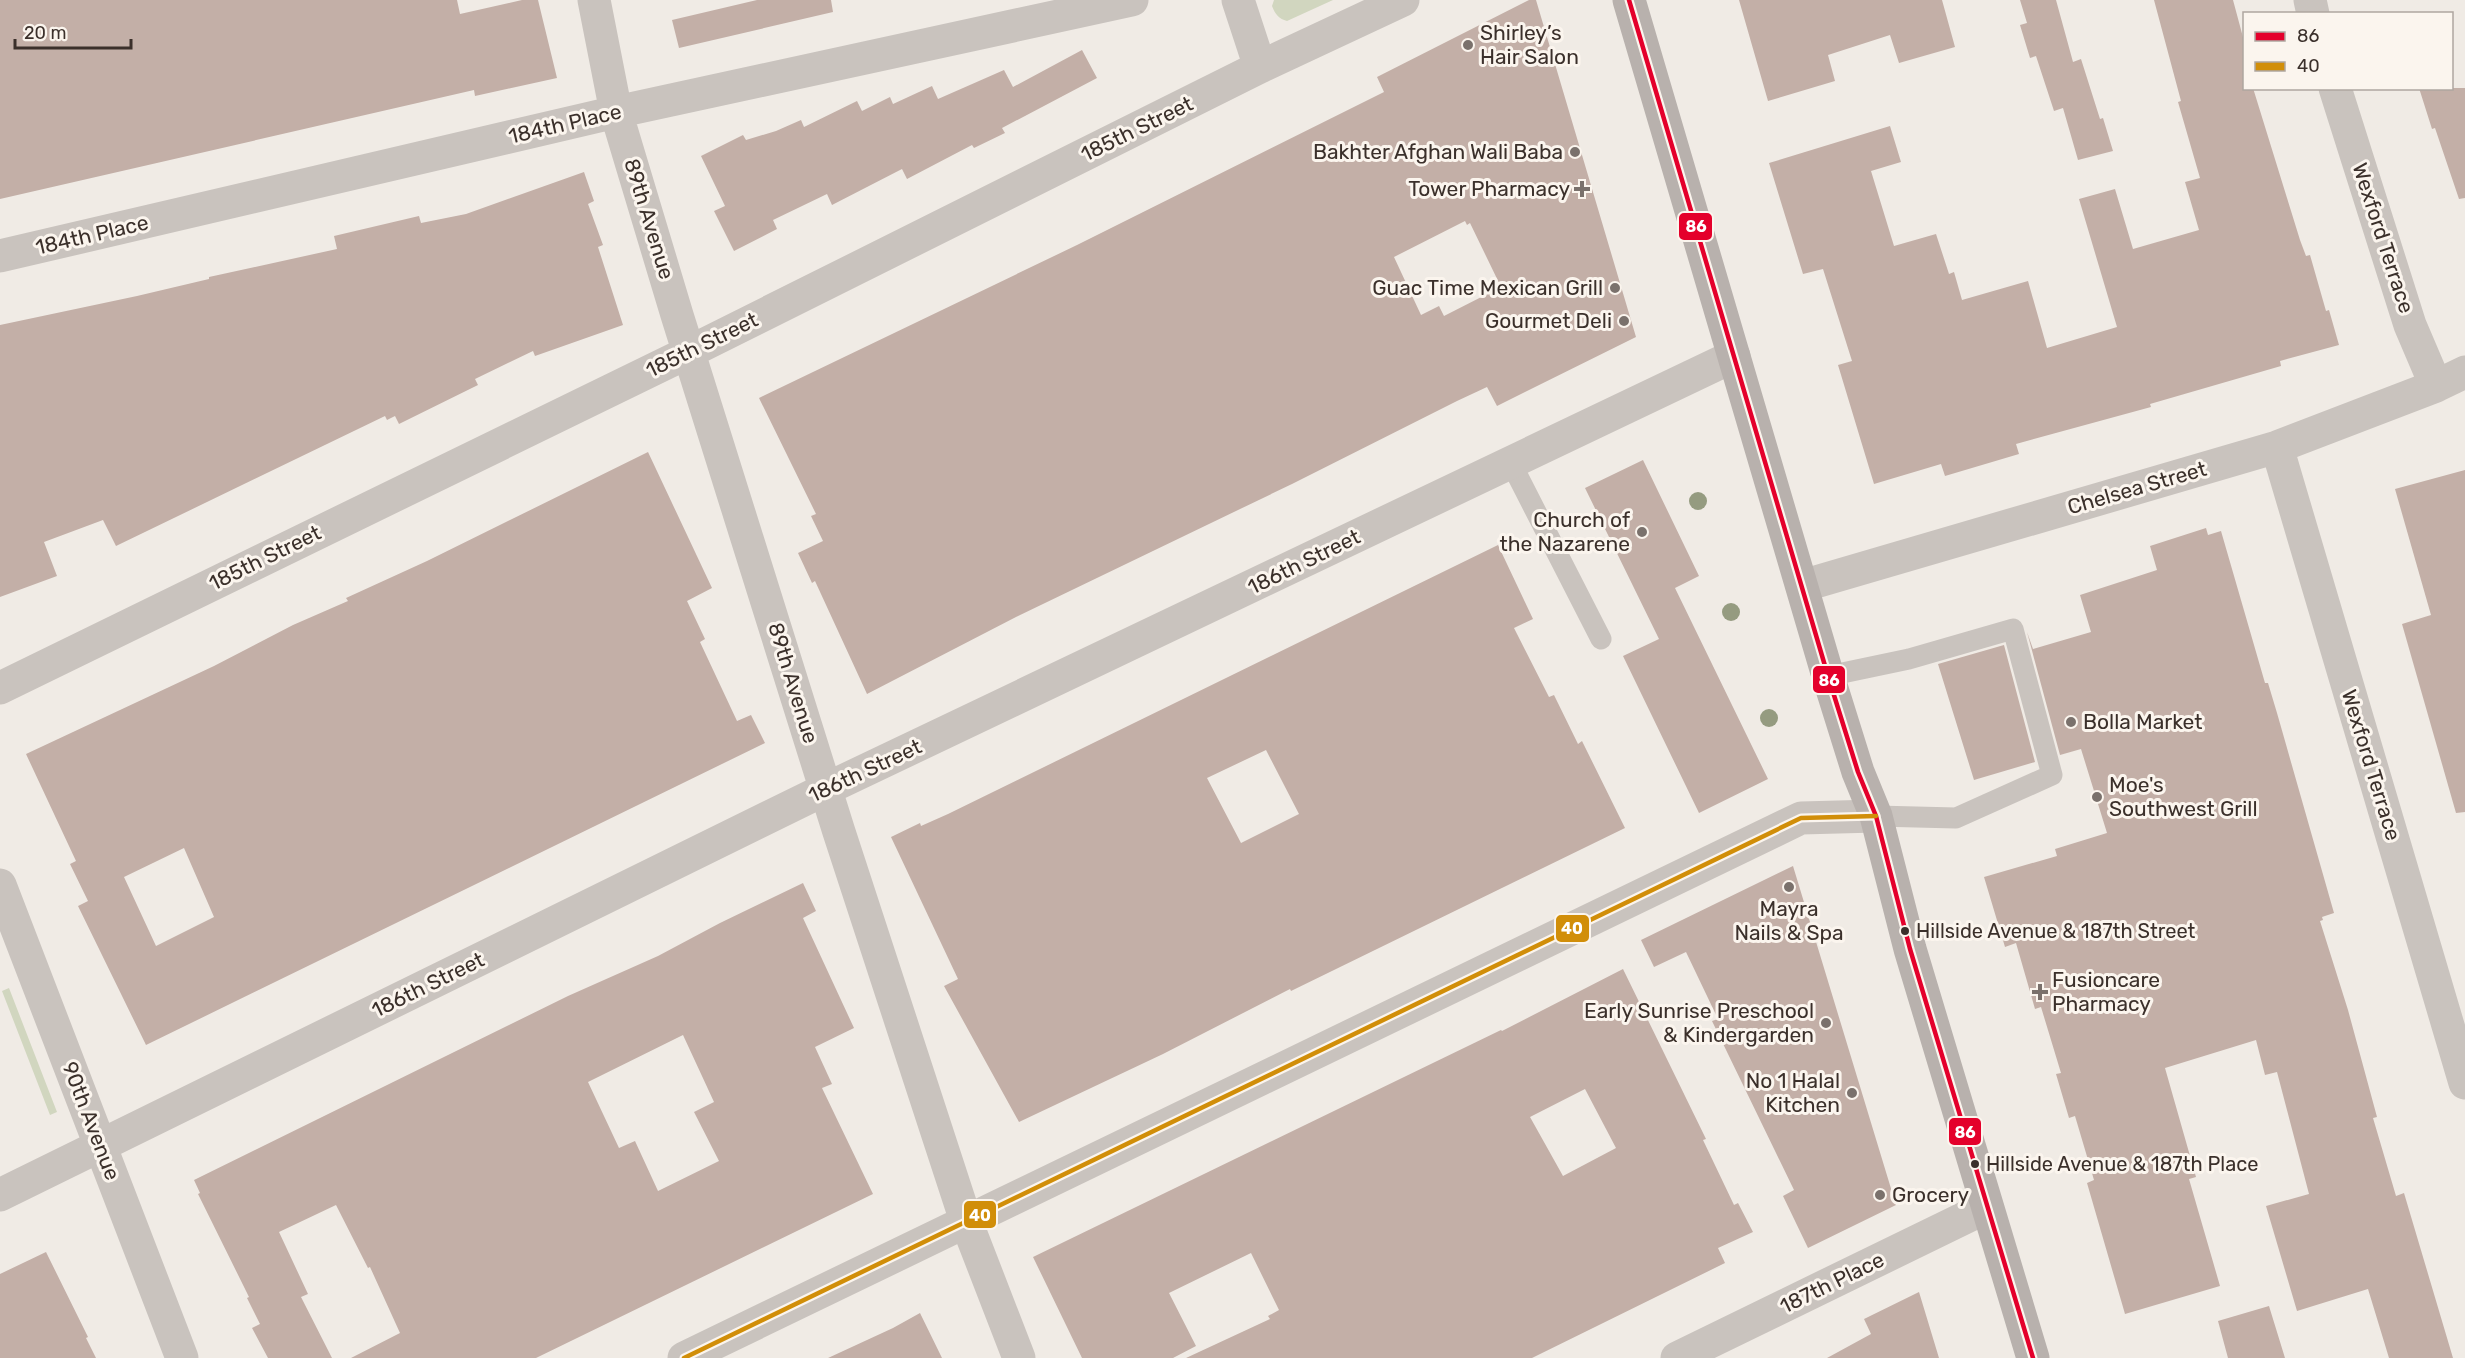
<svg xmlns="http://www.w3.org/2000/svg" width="2465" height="1358" font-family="Rubik,sans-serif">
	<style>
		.green { fill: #d1d6bf }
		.building { fill: #c3afa7; fill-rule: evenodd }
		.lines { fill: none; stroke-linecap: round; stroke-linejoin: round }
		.service { stroke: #c9c3be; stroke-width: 21 }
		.minor { stroke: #c9c3be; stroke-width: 33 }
		.primary { stroke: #b8b1ad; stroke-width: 33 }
		.bus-1-casing { stroke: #fbf5ee; stroke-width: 9 }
		.bus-2-casing { stroke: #fbf5ee; stroke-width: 9 }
		.bus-1 { stroke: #e4002b; stroke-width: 4.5 }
		.bus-2 { stroke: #d18e09; stroke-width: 4.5 }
		.tree { fill: #959b80 }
		.poi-dot { fill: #7a716c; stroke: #fbf5ee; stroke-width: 2 }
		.bus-dot { fill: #3b302b; stroke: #fbf5ee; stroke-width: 2 }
		.labels { text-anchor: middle; stroke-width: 6; stroke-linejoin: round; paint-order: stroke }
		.bus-label { font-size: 20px; fill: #3b302b; stroke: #fbf5ee; text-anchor: start }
		.poi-label { font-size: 21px; fill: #3b302b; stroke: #fbf5ee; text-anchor: end }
		.street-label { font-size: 21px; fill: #3b302b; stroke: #fbf5ee }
		.line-badge { stroke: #fbf5ee; stroke-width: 2 }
		.badge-label { font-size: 16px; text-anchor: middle; font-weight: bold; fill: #fff }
	</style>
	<rect width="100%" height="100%" fill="#f0ebe5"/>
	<path class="green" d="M 1274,0 L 1333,0 L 1287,21 C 1279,19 1275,14 1272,6 Z
		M 9,988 L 57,1112 L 50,1115 L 2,991 Z"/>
	<path class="building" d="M 0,0 L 457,0 L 460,14 L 522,0 L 538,0 L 557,78 L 475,96 L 474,90 L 0,199 Z
		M 757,0 L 831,0 L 833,12 L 679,48 L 672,20 Z
		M 1529,0 L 1536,0 L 1636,337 L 1497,406 L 1487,387 L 1457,401 L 1292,484 L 1016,617 L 867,694 L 815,581 L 812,583 L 798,553 L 823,541 L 811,516 L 816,514 L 759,398 L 1077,245 L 1384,92 L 1377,77 ZM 1465,221 L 1467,225 L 1470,223 L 1501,287 L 1444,316 L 1439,306 L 1421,315 L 1394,257 Z
		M 1739,0 L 1942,0 L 1955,47 L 1899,63 L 1890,35 L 1828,55 L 1835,81 L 1768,101 Z
		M 2020,0 L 2056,0 L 2073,62 L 2081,59 L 2100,119 L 2103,118 L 2113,151 L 2078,160 L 2063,108 L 2054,111 L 2036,56 L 2030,58 L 2020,25 L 2027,23 Z
		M 2154,0 L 2233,0 L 2244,41 L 2244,88 L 2253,88 L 2300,240 L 2306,256 L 2310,255 L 2326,311 L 2329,310 L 2339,345 L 2280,361 L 2281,366 L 2150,404 L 2151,407 L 2016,444 L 2019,454 L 1945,476 L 1941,464 L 1874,484 L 1838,365 L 1852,361 L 1823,269 L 1803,274 L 1769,163 L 1890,126 L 1901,162 L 1871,171 L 1894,246 L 1936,234 L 1949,274 L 1954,272 L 1962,300 L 2028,281 L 2047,348 L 2117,327 L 2079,199 L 2115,189 L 2133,249 L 2199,230 L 2185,182 L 2200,178 L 2178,102 L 2181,101 Z
		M 1082,50 L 1097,78 L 1002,128 L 1005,133 L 974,148 L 972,145 L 907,179 L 902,169 L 832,205 L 827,194 L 773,220 L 777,229 L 734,251 L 714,211 L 725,206 L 701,156 L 743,135 L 746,140 L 776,131 L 801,120 L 804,127 L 857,101 L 862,111 L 890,97 L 893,104 L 932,86 L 938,99 L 1004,70 L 1013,87 Z
		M 2419,88 L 2465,88 L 2465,198 L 2459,199 L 2435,128 L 2432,129 Z
		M 584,172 L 594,201 L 588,204 L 603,245 L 598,247 L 623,325 L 535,356 L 533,351 L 475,379 L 478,385 L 399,424 L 395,416 L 387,420 L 385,416 L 116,546 L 103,520 L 44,542 L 57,576 L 0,597 L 0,325 L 137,296 L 209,279 L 209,277 L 337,249 L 334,236 L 419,216 L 421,223 L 466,214 Z
		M 648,452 L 712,588 L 687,601 L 705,639 L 700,642 L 737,721 L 751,715 L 765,743 L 146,1045 L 78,906 L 88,901 L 70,864 L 76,861 L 26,754 L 214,666 L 293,625 L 348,601 L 346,598 L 427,561 ZM 184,848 L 214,917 L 156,946 L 124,877 Z
		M 1643,460 L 1699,576 L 1675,588 L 1768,779 L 1699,813 L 1623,656 L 1659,639 L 1585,488 Z
		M 2465,470 L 2465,812 L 2456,813 L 2402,624 L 2431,615 L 2395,489 Z
		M 2206,528 L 2208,535 L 2221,531 L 2265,683 L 2268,683 L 2277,713 L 2334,913 L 2322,917 L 2323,920 L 2320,921 L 2348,1010 L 2377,1117 L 2373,1118 L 2396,1196 L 2404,1193 L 2453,1358 L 2389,1358 L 2368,1289 L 2297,1311 L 2266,1206 L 2309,1194 L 2277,1072 L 2265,1075 L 2256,1040 L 2165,1068 L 2196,1177 L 2189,1179 L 2220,1286 L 2125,1314 L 2087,1183 L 2094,1180 L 2075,1116 L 2069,1118 L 2056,1074 L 2061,1073 L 2041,1007 L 2035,1009 L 2016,943 L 2005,947 L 1984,877 L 2057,856 L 2055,849 L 2107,833 L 2081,749 L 2060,755 L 2027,632 L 2033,649 L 2091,632 L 2080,595 L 2157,570 L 2150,546 Z
		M 1498,545 L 1533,619 L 1514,628 L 1549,697 L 1554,695 L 1578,744 L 1582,741 L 1625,828 L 1291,991 L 1290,989 L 1163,1054 L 1019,1122 L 944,986 L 958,979 L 891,837 L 920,823 L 921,826 L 948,814 ZM 1266,750 L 1299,814 L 1241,843 L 1207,778 Z
		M 2004,645 L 2035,762 L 1974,780 L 1938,664 Z
		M 1793,866 L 1896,1205 L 1808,1248 L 1783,1196 L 1794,1190 L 1712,1021 L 1718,1019 L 1686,952 L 1654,967 L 1641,940 Z
		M 803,883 L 816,911 L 803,918 L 854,1028 L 815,1047 L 832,1084 L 822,1088 L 873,1194 L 536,1358 L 351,1358 L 400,1333 L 370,1267 L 368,1268 L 336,1205 L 279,1232 L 308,1294 L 301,1297 L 332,1358 L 268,1358 L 252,1328 L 260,1324 L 247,1298 L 249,1297 L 198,1194 L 200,1193 L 194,1180 L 568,996 L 658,956 L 720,923 ZM 683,1035 L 714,1102 L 694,1112 L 719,1161 L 658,1191 L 635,1141 L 619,1148 L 588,1082 Z
		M 1623,969 L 1706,1139 L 1703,1140 L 1734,1205 L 1738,1203 L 1753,1232 L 1718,1248 L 1725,1263 L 1532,1358 L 1186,1358 L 1270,1319 L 1268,1316 L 1279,1310 L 1251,1253 L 1169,1293 L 1196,1346 L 1173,1358 L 1082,1358 L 1033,1257 L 1501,1030 L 1502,1031 ZM 1585,1089 L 1616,1148 L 1563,1176 L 1530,1117 Z
		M 46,1252 L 88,1337 L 86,1338 L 96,1358 L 0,1358 L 0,1274 Z
		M 1919,1292 L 1939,1358 L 1827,1358 L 1871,1334 L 1864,1319 Z
		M 2269,1306 L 2285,1358 L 2228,1358 L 2218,1321 Z
		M 920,1313 L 942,1358 L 828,1358 L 893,1328 Z"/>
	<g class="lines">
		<path class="service" d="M 1511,463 L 1601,639
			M 1828,676 L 1909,659 L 2013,629 L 2052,775 L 1956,818 L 1876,816"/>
		<path class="minor" d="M 594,0 L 616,112 L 677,315 L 839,832 L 966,1221 L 1019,1358
			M 1238,0 L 1260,67
			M 2310,0 L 2313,14
			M 2335,88 L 2410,325 L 2436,386
			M 0,256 L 616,112 L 1132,0
			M 2277,447 L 2465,1083
			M 1802,586 L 2277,447 L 2436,386 L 2465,372
			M 0,688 L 689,352 L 1260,67 L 1403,0
			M 0,885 L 182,1358
			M 0,1195 L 826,789 L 1734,356
			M 684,1358 L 1801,818 L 1876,816
			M 1677,1358 L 1987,1207"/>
		<path class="primary" d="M 1629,0 L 1828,676 L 1858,772 L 1876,816 L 1910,949 L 2033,1358"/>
		<g class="bus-1-casing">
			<path id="bus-1" d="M 1629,0 L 1828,676 L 1858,772 L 1876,816 L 1910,949 L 2033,1358"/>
		</g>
		<g class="bus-2-casing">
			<path id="bus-2" d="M 684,1358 L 1801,818 L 1876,816"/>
		</g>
		<use href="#bus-1" class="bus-1"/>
		<use href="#bus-2" class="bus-2"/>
	</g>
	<g class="tree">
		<circle cx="1698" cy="501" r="9"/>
		<circle cx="1731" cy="612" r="9"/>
		<circle cx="1769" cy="718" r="9"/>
	</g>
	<g class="poi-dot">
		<circle cx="1468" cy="45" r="6"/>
		<circle cx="1575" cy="152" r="6"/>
		<path d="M1579 180h6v6h6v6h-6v6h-6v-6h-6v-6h6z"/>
		<circle cx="1615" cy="288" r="6"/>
		<circle cx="1624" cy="321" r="6"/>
		<circle cx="1642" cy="532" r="6"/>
		<circle cx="2071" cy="722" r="6"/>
		<circle cx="2097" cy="797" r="6"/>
		<circle cx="1789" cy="887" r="6"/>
		<path d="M2037 983h6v6h6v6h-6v6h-6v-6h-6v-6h6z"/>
		<circle cx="1826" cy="1023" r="6"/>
		<circle cx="1852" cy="1093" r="6"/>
		<circle cx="1880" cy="1195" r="6"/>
	</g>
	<g class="bus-dot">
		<circle cx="1905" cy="931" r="5"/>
		<circle cx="1975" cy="1164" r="5"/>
	</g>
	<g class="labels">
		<g class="bus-label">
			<text x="1916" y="938">Hillside Avenue &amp; 187th Street</text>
			<text x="1986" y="1171">Hillside Avenue &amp; 187th Place</text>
		</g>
		<g class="poi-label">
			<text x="1480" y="40" text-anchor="start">Shirley’s<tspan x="1480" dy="24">Hair Salon</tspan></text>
			<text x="1563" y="159">Bakhter Afghan Wali Baba</text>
			<text x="1570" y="196">Tower Pharmacy</text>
			<text x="1603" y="295">Guac Time Mexican Grill</text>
			<text x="1612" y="328">Gourmet Deli</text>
			<text x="1630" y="527">Church of<tspan x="1630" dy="24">the Nazarene</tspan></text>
			<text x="2083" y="729" text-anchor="start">Bolla Market</text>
			<text x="2109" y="792" text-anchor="start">Moe's<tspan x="2109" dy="24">Southwest Grill</tspan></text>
			<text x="1789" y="916" text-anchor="middle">Mayra<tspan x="1789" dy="24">Nails &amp; Spa</tspan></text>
			<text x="2052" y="987" text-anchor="start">Fusioncare<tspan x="2052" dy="24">Pharmacy</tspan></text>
			<text x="1814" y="1018">Early Sunrise Preschool<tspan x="1814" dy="24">&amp; Kindergarden</tspan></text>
			<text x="1840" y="1088">No 1 Halal<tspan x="1840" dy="24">Kitchen</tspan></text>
			<text x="1892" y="1202" text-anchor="start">Grocery</text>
		</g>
		<g class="street-label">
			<text transform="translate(565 124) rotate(-13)" y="7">184th Place</text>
			<text transform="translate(1137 129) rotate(-26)" y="7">185th Street</text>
			<text transform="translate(649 219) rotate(73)" y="7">89th Avenue</text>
			<text transform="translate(92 235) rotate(-13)" y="7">184th Place</text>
			<text transform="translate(2383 238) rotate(72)" y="7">Wexford Terrace</text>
			<text transform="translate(702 345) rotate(-26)" y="7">185th Street</text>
			<text transform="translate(2137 488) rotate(-16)" y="7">Chelsea Street</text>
			<text transform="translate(265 558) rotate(-26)" y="7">185th Street</text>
			<text transform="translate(1304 562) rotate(-26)" y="7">186th Street</text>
			<text transform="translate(793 683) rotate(73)" y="7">89th Avenue</text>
			<text transform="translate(2371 765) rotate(73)" y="7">Wexford Terrace</text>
			<text transform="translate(865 771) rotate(-25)" y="7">186th Street</text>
			<text transform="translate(428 985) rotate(-26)" y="7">186th Street</text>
			<text transform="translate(91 1121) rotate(69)" y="7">90th Avenue</text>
			<text transform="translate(1832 1283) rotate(-26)" y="7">187th Place</text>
		</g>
	</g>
	<g class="line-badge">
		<rect x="1678" y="212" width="35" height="29" rx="6" fill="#e4002b"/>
		<rect x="1812" y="665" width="34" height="29" rx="6" fill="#e4002b"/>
		<rect x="1555" y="914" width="35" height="29" rx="6" fill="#d18e09"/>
		<rect x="1948" y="1117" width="34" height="29" rx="6" fill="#e4002b"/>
		<rect x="963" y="1200" width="34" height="29" rx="6" fill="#d18e09"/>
	</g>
	<g class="badge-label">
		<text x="1696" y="232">86</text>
		<text x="1829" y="686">86</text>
		<text x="1572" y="934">40</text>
		<text x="1965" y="1138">86</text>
		<text x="980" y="1221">40</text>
	</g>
	<rect x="2243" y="12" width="210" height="78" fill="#fbf5ee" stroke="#aea6a0" stroke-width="1.5"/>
	<rect x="2255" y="32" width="30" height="9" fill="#e4002b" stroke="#aea6a0" stroke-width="1.5"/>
	<text x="2297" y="42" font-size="18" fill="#3b302b">86</text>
	<rect x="2255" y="62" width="30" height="9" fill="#d18e09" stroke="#aea6a0" stroke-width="1.5"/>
	<text x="2297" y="72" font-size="18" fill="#3b302b">40</text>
	<path d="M15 39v9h116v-9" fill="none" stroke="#3b302b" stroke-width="3"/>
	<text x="24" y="39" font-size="18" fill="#3b302b" stroke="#fbf5ee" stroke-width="4.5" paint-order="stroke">20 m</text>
</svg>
